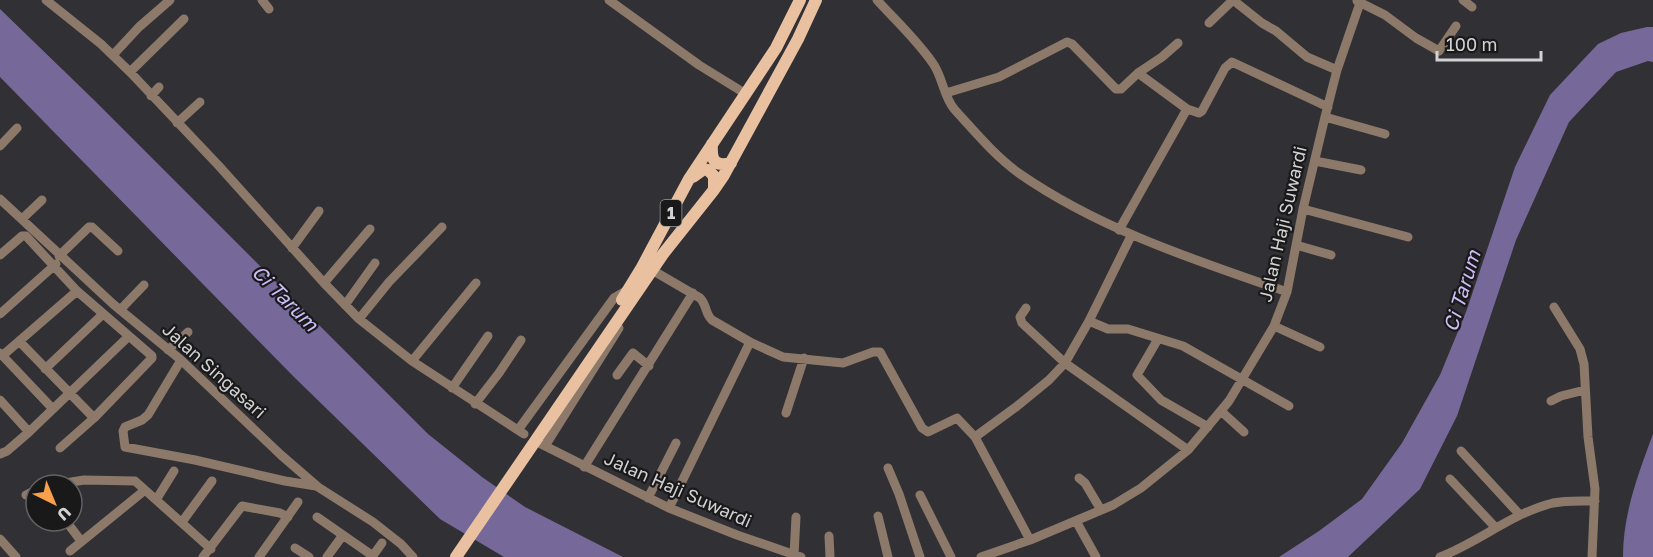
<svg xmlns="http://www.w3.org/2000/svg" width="1653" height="557" font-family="'Golos Text',sans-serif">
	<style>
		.water { fill: #766999 }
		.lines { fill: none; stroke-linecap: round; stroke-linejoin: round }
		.minor { stroke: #8d7969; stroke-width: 9 }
		.major { stroke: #e9c1a0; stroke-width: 12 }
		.labels { text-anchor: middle; stroke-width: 4.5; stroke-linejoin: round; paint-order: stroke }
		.shield { fill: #19191a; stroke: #9a9a9c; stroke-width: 1.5 }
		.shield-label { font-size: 16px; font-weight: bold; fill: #d2d1d3 }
		.street-label { font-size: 18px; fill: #d2d1d3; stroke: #19191a }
		.water-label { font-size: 20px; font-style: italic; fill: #ccbcf8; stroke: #19191a }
	</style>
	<rect width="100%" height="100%" fill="#313034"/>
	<path class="water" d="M 0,9 L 94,100 L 428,434 L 482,477 L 525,507 L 623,557 L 504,557 L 440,519 L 294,377 L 0,77 Z
		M 1647,27 L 1653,27 L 1653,62 L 1648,61 L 1616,72 L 1569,122 L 1516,240 L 1457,416 L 1420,489 L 1348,557 L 1279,557 L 1319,531 L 1362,499 L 1402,443 L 1440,375 L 1466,312 L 1515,167 L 1550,95 L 1598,44 L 1621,33 Z
		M 1653,434 L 1653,557 L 1623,557 C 1623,513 1638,475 1653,434 Z"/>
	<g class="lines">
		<path class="minor" d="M 46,0 L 101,44 L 130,72 L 219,166 L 324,283 L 359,319 L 412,361 L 524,434
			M 262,0 L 269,9
			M 609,0 L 699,65 L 746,94
			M 877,0 C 896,21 918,41 934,65 C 943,79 944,98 955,110 C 975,132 996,157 1020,174 C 1101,230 1195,260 1287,292
			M 1233,0 L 1262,23 L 1276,31 L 1307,57 L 1337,70
			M 1463,0 L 1472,7
			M 1357,1 L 1385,15 L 1416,38 L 1439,51 L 1456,26
			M 1209,23 L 1233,0
			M 113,55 L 139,27 L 170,0
			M 130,72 L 184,19
			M 1138,73 L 1162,57 L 1178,43
			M 946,93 L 999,77 L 1067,42 L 1072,44 L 1116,89 L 1121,89 L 1138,73 L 1187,109
			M 151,96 L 159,87
			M 1325,117 L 1385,134
			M 177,123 L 200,102
			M 0,146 L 17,128
			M 1315,161 L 1361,170
			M 0,199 L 113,304 L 181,360 L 281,455 L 318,487 L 373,522 L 401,544 L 413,557
			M 1303,209 L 1408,237
			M 22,219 L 42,200
			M 1119,230 L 1187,109 L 1199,113 L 1202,111 L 1225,68 L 1232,62 L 1328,107
			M 1296,245 L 1331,255
			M 292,248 L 319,211
			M 0,255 L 22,236 L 26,236 L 77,291 L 152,356 L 152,358 L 94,418 L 60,448
			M 59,256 L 89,227 L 92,227 L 118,251
			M 652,270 L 700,298 C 707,305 705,314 712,320 L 750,342 L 783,357 L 843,363 L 873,352 L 880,352 L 922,428 L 928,432 L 957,418 L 975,437 L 1030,540
			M 324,283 L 370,229
			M 345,305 L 375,263
			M 1554,307 L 1580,349 L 1584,364 L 1588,437 L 1595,489 L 1592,557
			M 1026,308 L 1020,317 L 1022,323 L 1065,363 L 1188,450
			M 120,310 L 144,285
			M 0,314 L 56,264
			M 359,319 L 389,282 L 442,227
			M 1089,321 L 1108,329 L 1128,329 L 1183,346 L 1289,406
			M 1274,326 L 1320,347
			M 1158,339 L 1137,375 L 1161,400 L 1208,427
			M 19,341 L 94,418
			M 168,350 L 188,332
			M 0,353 L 53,409
			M 2,356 L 77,291
			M 181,360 L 148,415 L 142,420 L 125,427 L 123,431 L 125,447 L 195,460 L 285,481 L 316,486
			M 412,361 L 476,283
			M 45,369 L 103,314
			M 617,375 L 633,353 L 649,366
			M 452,388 L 488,336
			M 0,400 L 29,432
			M 1551,401 L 1561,396 L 1585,390
			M 475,404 L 499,373 L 521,340
			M 1222,412 L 1244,432
			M 786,413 L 804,358
			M 518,430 L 614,298 L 626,291
			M 975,437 L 1016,407 L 1049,380 L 1065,363 L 1089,321 L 1131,236
			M 541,444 L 669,508 L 737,535 L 801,557
			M 545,446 L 619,328
			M 1461,451 L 1520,515
			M 0,454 L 7,451 L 29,432 L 129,336
			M 584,467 L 693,293
			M 888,468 L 899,494 L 920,557
			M 1079,478 L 1085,483 L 1101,510
			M 1450,479 L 1496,528
			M 53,485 L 84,480 L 135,481 L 211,549
			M 26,495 L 36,490
			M 920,495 L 951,557
			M 648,498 L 676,443
			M 156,500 L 174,471
			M 669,508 L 750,342
			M 878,516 L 888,557
			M 317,517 L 373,556
			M 66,521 L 81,541
			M 1076,521 L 1096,557
			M 182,522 L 212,481
			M 829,536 L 830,557
			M 0,539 L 16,557
			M 295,548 L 309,557
			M 70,551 L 145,490
			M 794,555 L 796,517
			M 203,557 L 242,506 L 280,513 L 288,517
			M 259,557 L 298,502
			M 327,557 L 343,535
			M 372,557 L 382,543
			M 981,557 L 1030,540 L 1113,505 L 1141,488 L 1188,450 L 1229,401 L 1274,326 L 1287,292 L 1303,209 L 1325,117 L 1337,70 L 1361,0
			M 1440,557 C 1479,542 1512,513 1553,503 C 1567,500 1581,501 1595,501"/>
		<path class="major" d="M 712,144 C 711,160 714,167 731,163
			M 693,177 L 704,169 L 708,170 L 714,176 L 714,189
			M 622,300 L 641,269 L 689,179 L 776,48 L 800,0
			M 456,557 L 663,254 L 713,191 L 724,175 L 798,39 L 816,0"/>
	</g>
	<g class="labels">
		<rect class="shield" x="660.5" y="200" width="21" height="26" rx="4.5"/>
		<g class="shield-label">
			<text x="671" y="219">1</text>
		</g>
		<g class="street-label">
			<text transform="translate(1283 224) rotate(-77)" y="6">Jalan Haji Suwardi</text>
			<text transform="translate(214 371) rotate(42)" y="6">Jalan Singasari</text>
			<text transform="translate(678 490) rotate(24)" y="6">Jalan Haji Suwardi</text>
		</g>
		<g class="water-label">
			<text transform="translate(1462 291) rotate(-73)" y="7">Ci Tarum</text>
			<text transform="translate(285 298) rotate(45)" y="7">Ci Tarum</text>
		</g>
	</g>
	<g transform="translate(54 503) rotate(137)"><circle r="28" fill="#19191a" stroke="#636364" stroke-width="1.5"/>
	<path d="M0-4.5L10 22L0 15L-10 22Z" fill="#f8a04b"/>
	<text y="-9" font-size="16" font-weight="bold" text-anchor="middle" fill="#d2d1d3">U</text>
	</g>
	<path d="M1437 51v9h104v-9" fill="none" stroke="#d2d1d3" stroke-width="3"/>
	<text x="1446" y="51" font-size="18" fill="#d2d1d3" stroke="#19191a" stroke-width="4.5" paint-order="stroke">100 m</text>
</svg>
